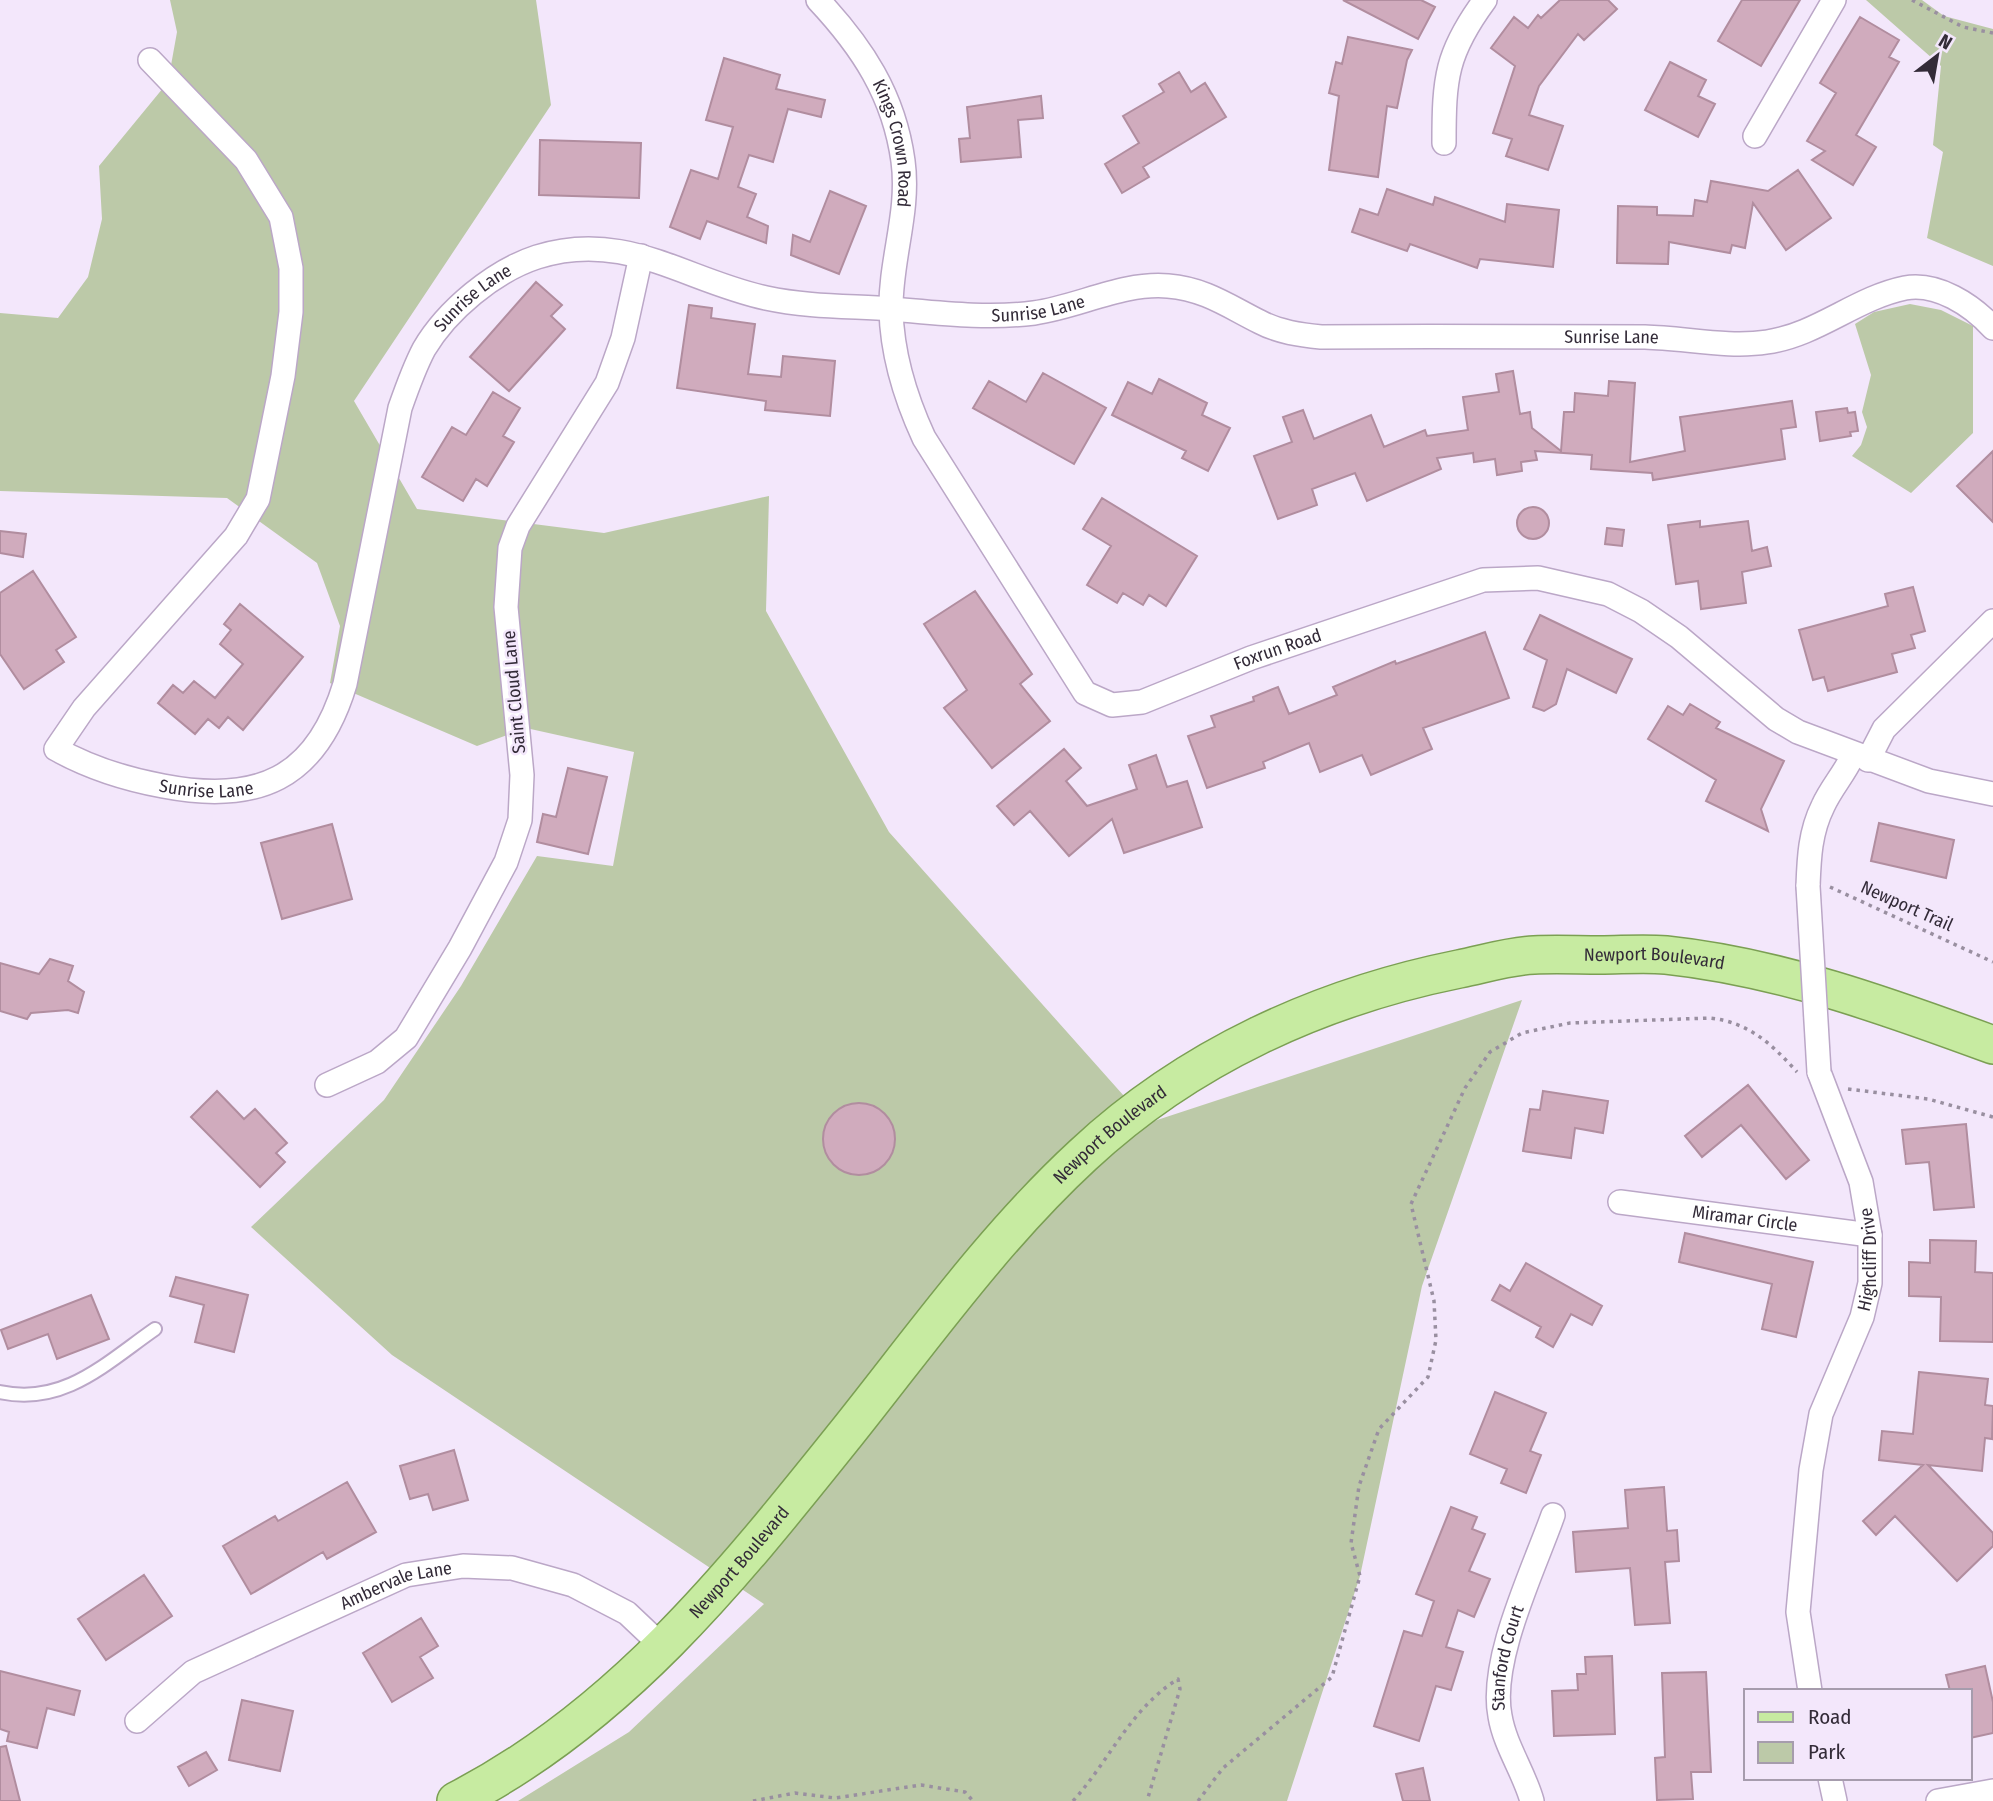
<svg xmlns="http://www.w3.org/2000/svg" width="1993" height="1801" font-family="'Fira Sans Condensed',sans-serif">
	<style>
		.green { fill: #bcc9a8 }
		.building { fill: #d0abbd; stroke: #b18d9f; stroke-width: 2 }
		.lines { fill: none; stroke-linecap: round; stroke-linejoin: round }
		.lane-casing { stroke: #bba7c7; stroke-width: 16 }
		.street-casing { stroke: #bba7c7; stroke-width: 26 }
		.primary-casing { stroke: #7b9f53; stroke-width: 40 }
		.path { stroke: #998fa0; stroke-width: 3.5; stroke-dasharray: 3.5 5; stroke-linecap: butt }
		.lane { stroke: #fff; stroke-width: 12 }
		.street { stroke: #fff; stroke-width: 23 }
		.primary { stroke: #c7eba1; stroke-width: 37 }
		.street-bridge-casing { stroke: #bba7c7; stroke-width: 26; stroke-linecap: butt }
		.street-bridge { stroke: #fff; stroke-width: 23 }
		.labels { text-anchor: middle; stroke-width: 5; stroke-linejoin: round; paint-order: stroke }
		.street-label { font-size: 18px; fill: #332b38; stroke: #f3e7fb }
	</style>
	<rect width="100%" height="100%" fill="#f3e7fb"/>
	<path class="green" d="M 170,0 L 536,0 L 551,105 L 354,401 L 417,509 L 604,533 L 769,496 L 766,611 L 889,832 L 1148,1123 L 1522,1000 L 1422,1286 L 1360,1576 L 1287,1801 L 518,1801 L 629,1732 L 764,1604 L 392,1355 L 251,1227 L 384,1100 L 461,986 L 537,856 L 613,866 L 634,752 L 526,728 L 477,746 L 330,683 L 340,626 L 317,563 L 227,498 L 0,491 L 0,313 L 58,318 L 88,277 L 102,219 L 99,166 L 168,82 L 177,32 Z
		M 1866,0 L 1922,0 L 1944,16 L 1993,29 L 1993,266 L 1927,238 L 1943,152 L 1933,145 L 1941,66 Z
		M 1910,304 L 1941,310 L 1973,326 L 1973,433 L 1911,493 L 1852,456 L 1861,445 L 1867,427 L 1862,412 L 1871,375 L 1855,324 L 1874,312 Z"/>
	<path class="building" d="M 1343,0 L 1421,0 L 1435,7 L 1418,39 Z
		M 1560,0 L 1608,0 L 1617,9 L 1584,40 L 1578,34 L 1539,86 L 1529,115 L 1563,126 L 1548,170 L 1506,156 L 1512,139 L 1493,133 L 1515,66 L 1491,48 L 1514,17 L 1528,28 L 1538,15 L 1541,18 Z
		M 1742,0 L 1800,0 L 1761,66 L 1718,41 Z
		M 1860,17 L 1899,40 L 1889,57 L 1899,62 L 1856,135 L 1876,147 L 1853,185 L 1812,160 L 1825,151 L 1807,141 L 1836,93 L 1820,83 Z
		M 1348,37 L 1412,50 L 1407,60 L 1397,108 L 1387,106 L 1378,177 L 1329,170 L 1339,96 L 1329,93 L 1336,62 L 1342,64 Z
		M 724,58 L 780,75 L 776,89 L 825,100 L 821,117 L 788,109 L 773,162 L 749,155 L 738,187 L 756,194 L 747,217 L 768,226 L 766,243 L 707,221 L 700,239 L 670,227 L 691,170 L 718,179 L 733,127 L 706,120 Z
		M 1670,62 L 1706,80 L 1698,96 L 1715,104 L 1698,137 L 1645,110 Z
		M 1179,72 L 1191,92 L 1205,83 L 1226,117 L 1143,167 L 1149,177 L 1122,193 L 1105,164 L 1139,143 L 1123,116 L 1164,92 L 1159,84 Z
		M 1041,96 L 1043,118 L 1018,120 L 1021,157 L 961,162 L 959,139 L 970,138 L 967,107 Z
		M 540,140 L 641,143 L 639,198 L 539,195 Z
		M 1798,170 L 1831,218 L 1786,250 L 1753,203 L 1745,248 L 1732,245 L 1730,253 L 1669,242 L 1668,264 L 1617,263 L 1618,206 L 1657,207 L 1657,215 L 1693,216 L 1695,200 L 1707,202 L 1711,181 L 1768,191 Z
		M 1387,189 L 1433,205 L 1435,197 L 1505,222 L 1507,204 L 1559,210 L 1553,267 L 1480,259 L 1477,268 L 1410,244 L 1407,251 L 1352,232 L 1360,209 L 1378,215 Z
		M 830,191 L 866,206 L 839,274 L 791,255 L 793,235 L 810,242 Z
		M 536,282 L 562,305 L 551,316 L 565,329 L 509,391 L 470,357 Z
		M 689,305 L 712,308 L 711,318 L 755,324 L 748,374 L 781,377 L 783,356 L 835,361 L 830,416 L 765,410 L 766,401 L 677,388 Z
		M 1513,371 L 1520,414 L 1530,412 L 1532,428 L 1561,451 L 1564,412 L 1574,412 L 1575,393 L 1608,396 L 1609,381 L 1635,383 L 1630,462 L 1685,451 L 1680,417 L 1792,401 L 1796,427 L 1781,429 L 1785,459 L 1653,480 L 1652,473 L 1591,469 L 1592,455 L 1535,451 L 1537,460 L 1521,462 L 1522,471 L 1497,475 L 1495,459 L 1474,462 L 1473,453 L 1437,458 L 1441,469 L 1367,501 L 1355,473 L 1312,489 L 1317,505 L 1278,519 L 1254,456 L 1292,442 L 1283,417 L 1303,410 L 1314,439 L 1371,415 L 1384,447 L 1425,430 L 1427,436 L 1468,430 L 1463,397 L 1499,392 L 1496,374 Z
		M 1043,373 L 1106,408 L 1074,464 L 973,408 L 989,381 L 1026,402 Z
		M 1159,379 L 1207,403 L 1202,415 L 1230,428 L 1208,471 L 1182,458 L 1186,451 L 1112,415 L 1128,382 L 1152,394 Z
		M 493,392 L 520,408 L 503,436 L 514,442 L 487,486 L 476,479 L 463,501 L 422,477 L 452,427 L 466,435 Z
		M 1847,408 L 1848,413 L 1855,412 L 1858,431 L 1850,432 L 1851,436 L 1820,441 L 1816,412 Z
		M 1993,451 L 1993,522 L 1957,486 Z
		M 1102,498 L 1197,556 L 1166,606 L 1149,595 L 1143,605 L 1123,593 L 1117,603 L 1087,585 L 1111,546 L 1083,529 Z
		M1517 523a16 16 0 1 1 32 0a16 16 0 1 1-32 0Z
		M 1700,521 L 1700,527 L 1748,521 L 1752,551 L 1767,547 L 1771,566 L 1742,572 L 1746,603 L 1701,609 L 1698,581 L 1676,584 L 1668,525 Z
		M 1607,528 L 1624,530 L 1622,546 L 1605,544 Z
		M 0,531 L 26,534 L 23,557 L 0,553 Z
		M 33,571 L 76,637 L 56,650 L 64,662 L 24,689 L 0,654 L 0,593 Z
		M 1913,587 L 1925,631 L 1911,635 L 1915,648 L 1892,654 L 1897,672 L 1828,691 L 1824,677 L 1813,680 L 1799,630 L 1888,606 L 1885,594 Z
		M 975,591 L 1032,674 L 1020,684 L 1050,721 L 992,768 L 944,708 L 967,690 L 924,624 Z
		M 240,604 L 303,657 L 243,730 L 228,717 L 219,728 L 208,719 L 195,734 L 158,703 L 173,685 L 183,693 L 194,681 L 215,698 L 243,664 L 220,644 L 231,630 L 224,624 Z
		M 1540,615 L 1632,659 L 1616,693 L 1567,669 L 1556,704 L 1544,711 L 1533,707 L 1547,660 L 1524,649 Z
		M 1485,632 L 1509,698 L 1423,728 L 1432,749 L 1371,775 L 1362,755 L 1320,772 L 1309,743 L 1263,762 L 1265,768 L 1207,788 L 1188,736 L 1215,727 L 1211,716 L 1254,701 L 1253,697 L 1278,687 L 1289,714 L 1337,695 L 1333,687 L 1395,661 L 1396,664 Z
		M 1690,704 L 1720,722 L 1716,728 L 1784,761 L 1761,809 L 1768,831 L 1706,801 L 1716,780 L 1648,739 L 1668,706 L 1683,715 Z
		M 1064,749 L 1081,768 L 1066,781 L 1087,806 L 1137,789 L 1129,765 L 1156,755 L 1167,787 L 1187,781 L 1202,827 L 1124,853 L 1112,819 L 1069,856 L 1030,811 L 1014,825 L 997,806 Z
		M 568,768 L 607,777 L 588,854 L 537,842 L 543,814 L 556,817 Z
		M 1879,823 L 1954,840 L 1946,878 L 1871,861 Z
		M 332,824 L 352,899 L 282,919 L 261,843 Z
		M 50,959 L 73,966 L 68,981 L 84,992 L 78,1013 L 68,1010 L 31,1013 L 27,1019 L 0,1011 L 0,963 L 39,974 Z
		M 1748,1085 L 1809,1160 L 1786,1179 L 1741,1125 L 1702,1157 L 1685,1136 Z
		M 217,1091 L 244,1119 L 255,1109 L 287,1143 L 276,1153 L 285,1162 L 260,1187 L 191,1117 Z
		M 1543,1091 L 1608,1101 L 1603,1133 L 1575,1128 L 1571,1158 L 1523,1151 L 1530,1109 L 1540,1110 Z
		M823 1139a36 36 0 1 1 72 0a36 36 0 1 1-72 0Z
		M 1966,1124 L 1974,1207 L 1934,1210 L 1929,1162 L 1906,1164 L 1902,1130 Z
		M 1685,1233 L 1813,1262 L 1796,1337 L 1762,1329 L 1772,1284 L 1679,1262 Z
		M 1930,1240 L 1976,1241 L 1975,1272 L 1993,1273 L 1993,1342 L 1940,1341 L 1941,1297 L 1909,1296 L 1909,1262 L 1930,1263 Z
		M 1526,1263 L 1602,1306 L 1592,1325 L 1571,1314 L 1553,1347 L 1536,1337 L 1541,1327 L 1492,1300 L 1500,1285 L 1510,1291 Z
		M 176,1277 L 248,1295 L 234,1352 L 195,1342 L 204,1305 L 170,1296 Z
		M 91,1295 L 109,1339 L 57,1359 L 48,1334 L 8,1349 L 1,1330 Z
		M 1919,1372 L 1988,1379 L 1985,1405 L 1993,1406 L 1992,1439 L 1985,1438 L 1982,1471 L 1928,1465 L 1993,1533 L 1993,1546 L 1957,1581 L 1895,1516 L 1876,1535 L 1863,1521 L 1923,1465 L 1879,1460 L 1882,1431 L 1913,1434 Z
		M 1495,1392 L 1546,1413 L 1530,1451 L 1541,1455 L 1526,1493 L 1501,1483 L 1507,1469 L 1470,1454 Z
		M 454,1450 L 468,1500 L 433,1510 L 428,1494 L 410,1499 L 400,1466 Z
		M 347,1482 L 376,1532 L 327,1559 L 323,1552 L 251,1594 L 223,1546 L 275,1516 L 278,1521 Z
		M 1664,1487 L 1667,1531 L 1677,1530 L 1679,1561 L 1665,1562 L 1670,1623 L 1635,1625 L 1630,1568 L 1576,1572 L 1573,1532 L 1628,1528 L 1625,1490 Z
		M 1451,1507 L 1477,1517 L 1472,1529 L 1485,1534 L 1469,1571 L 1490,1579 L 1474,1617 L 1458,1610 L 1446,1647 L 1463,1652 L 1451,1690 L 1436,1686 L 1419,1741 L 1374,1726 L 1404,1631 L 1422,1636 L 1434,1601 L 1416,1594 Z
		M 144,1575 L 172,1616 L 106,1660 L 78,1619 Z
		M 421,1618 L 438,1646 L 420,1657 L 433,1678 L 392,1702 L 363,1653 Z
		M 1612,1656 L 1615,1734 L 1554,1736 L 1552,1691 L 1578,1690 L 1577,1674 L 1586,1674 L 1585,1657 Z
		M 1985,1666 L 1993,1702 L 1993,1733 L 1970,1738 L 1970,1691 L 1950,1691 L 1946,1675 Z
		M 0,1671 L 80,1691 L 74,1715 L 47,1708 L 37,1748 L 7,1741 L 9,1732 L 0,1729 Z
		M 1706,1672 L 1711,1772 L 1691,1772 L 1693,1799 L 1657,1800 L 1655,1758 L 1665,1757 L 1662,1673 Z
		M 242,1700 L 293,1711 L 280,1771 L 229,1760 Z
		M 6,1746 L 20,1801 L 0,1801 L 0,1747 Z
		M 206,1752 L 217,1770 L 189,1786 L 178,1767 Z
		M 1423,1768 L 1430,1801 L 1403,1801 L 1396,1774 Z"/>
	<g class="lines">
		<g class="lane-casing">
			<path id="lane" d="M 0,1392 C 64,1406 106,1363 155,1329"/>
		</g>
		<g class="street-casing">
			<g id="street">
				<path id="s1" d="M 818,0 C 862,47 894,95 903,161 C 910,212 890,260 891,310 C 892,353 906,399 924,438 L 1085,693 L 1112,705 L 1142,702 L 1251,658 L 1483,580 L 1538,578 L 1608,594 L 1641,611 L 1679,637 L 1776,719 L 1798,732 L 1929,781 L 1993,794"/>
				<path id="s2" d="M 150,60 L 246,160 L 281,217 L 291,268 L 291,312 L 283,376 L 258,499 L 236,536 L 84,708 L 56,749 C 90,768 125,779 163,786 C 257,804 316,780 345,684 L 400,408 C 407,388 414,368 424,349 C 447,310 494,271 537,257 C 625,229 686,281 766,298 C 808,307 850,306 892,309 C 939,313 987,319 1034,313 C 1078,307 1123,282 1168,286 C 1205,289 1228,306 1260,322 C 1279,332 1300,335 1321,337 C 1429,336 1537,337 1645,337 C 1685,338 1728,348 1767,342 C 1817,335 1856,298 1905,288 C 1937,282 1972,305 1993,328"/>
				<path d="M 1755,136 L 1834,0"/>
				<path d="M 1444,143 C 1444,78 1446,53 1485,0"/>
				<path d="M 1868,760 L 1884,729 L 1993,621"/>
				<path d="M 1808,886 C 1809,858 1810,832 1823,806 C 1831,788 1845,773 1853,755"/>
				<path d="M 327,1085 L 377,1062 L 406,1038 L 460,948 L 506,862 L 520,820 L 522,775 L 506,607 L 510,548 L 518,526 L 607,383 L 623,338 L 641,256"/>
				<path id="s3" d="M 1620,1202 L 1870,1235"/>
				<path id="s4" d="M 1810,1691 L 1798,1612 L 1811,1470 L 1821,1414 L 1862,1317 L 1870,1283 L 1870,1235 L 1861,1182 L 1819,1072"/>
				<path id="s5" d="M 137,1721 L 193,1672 L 406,1575 L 463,1566 L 512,1568 L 573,1585 L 627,1613 L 664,1648"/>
				<path d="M 1830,1778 L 1835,1801"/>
				<path id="s6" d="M 1532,1801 C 1524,1772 1505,1746 1500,1716 C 1489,1660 1534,1569 1553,1515"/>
				<path d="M 1938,1801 L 1993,1791"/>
			</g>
		</g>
		<g class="primary-casing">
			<g id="primary">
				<path id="s7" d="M 456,1801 C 620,1717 732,1576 845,1435 C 921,1340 993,1238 1083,1155 C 1188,1057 1320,997 1459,969 C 1484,964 1509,956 1534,955 C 1556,954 1578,955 1600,955 C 1621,955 1644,953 1666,955 C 1779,967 1887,1006 1993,1045"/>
			</g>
		</g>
		<path class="path" d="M 1912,0 L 1963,27 L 1993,33
			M 1830,887 L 1993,962
			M 1848,1089 L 1928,1099 L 1993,1117
			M 753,1801 L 795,1793 L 835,1798 L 921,1785 L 965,1792 L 973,1801
			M 1073,1801 C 1110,1760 1130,1709 1178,1679 L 1180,1689 L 1147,1801
			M 1198,1801 L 1223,1768 L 1332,1677 L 1360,1576 L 1351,1543 L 1359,1486 L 1379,1429 L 1428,1377 L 1436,1340 L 1434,1301 L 1411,1204 L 1465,1088 L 1490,1052 L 1522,1033 L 1570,1023 L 1710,1018 C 1748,1022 1772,1044 1797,1072"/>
		<use href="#lane" class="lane"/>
		<use href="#street" class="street"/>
		<use href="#primary" class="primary"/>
		<g class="street-bridge-casing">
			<path id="street-bridge" d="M 1808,886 L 1819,1072"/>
		</g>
		<use href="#street-bridge" class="street-bridge"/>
	</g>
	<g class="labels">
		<g class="street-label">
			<text dy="6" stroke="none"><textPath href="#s1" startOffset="166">Kings Crown Road</textPath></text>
			<text dy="6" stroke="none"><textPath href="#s2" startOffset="1580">Sunrise Lane</textPath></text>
			<text dy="6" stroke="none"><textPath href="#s2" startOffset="2168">Sunrise Lane</textPath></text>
			<text dy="6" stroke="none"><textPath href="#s2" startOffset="2754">Sunrise Lane</textPath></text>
			<text dy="6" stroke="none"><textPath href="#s1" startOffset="975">Foxrun Road</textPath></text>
			<text transform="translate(514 692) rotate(-95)" y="6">Saint Cloud Lane</text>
			<text dy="6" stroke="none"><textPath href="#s2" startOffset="971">Sunrise Lane</textPath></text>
			<text transform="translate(1907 906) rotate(24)" y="6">Newport Trail</text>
			<text dy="6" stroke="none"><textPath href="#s7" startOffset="1528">Newport Boulevard</textPath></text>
			<text dy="6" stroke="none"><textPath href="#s7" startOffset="940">Newport Boulevard</textPath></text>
			<text dy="6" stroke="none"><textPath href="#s3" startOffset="126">Miramar Circle</textPath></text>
			<text dy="6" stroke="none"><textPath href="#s4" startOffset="443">Highcliff Drive</textPath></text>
			<text dy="6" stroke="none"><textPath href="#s7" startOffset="373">Newport Boulevard</textPath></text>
			<text dy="6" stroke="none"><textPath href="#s5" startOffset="296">Ambervale Lane</textPath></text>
			<text dy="6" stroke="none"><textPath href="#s6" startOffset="150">Stanford Court</textPath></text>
		</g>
	</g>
	<rect x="1744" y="1689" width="228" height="91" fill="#f3e7fb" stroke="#a69cad" stroke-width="2"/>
	<rect x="1758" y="1712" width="35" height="10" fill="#c7eba1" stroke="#a69cad" stroke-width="2"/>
	<text x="1808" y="1724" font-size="21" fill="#332b38">Road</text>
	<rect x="1758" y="1742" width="35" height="21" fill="#bcc9a8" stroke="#a69cad" stroke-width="2"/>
	<text x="1808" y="1759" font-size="21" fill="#332b38">Park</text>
	<g transform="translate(1937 56) rotate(31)" stroke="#f3e7fb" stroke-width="5" paint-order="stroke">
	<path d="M0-5L12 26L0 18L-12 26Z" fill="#332b38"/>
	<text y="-10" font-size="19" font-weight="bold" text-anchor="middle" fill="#332b38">N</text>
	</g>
</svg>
